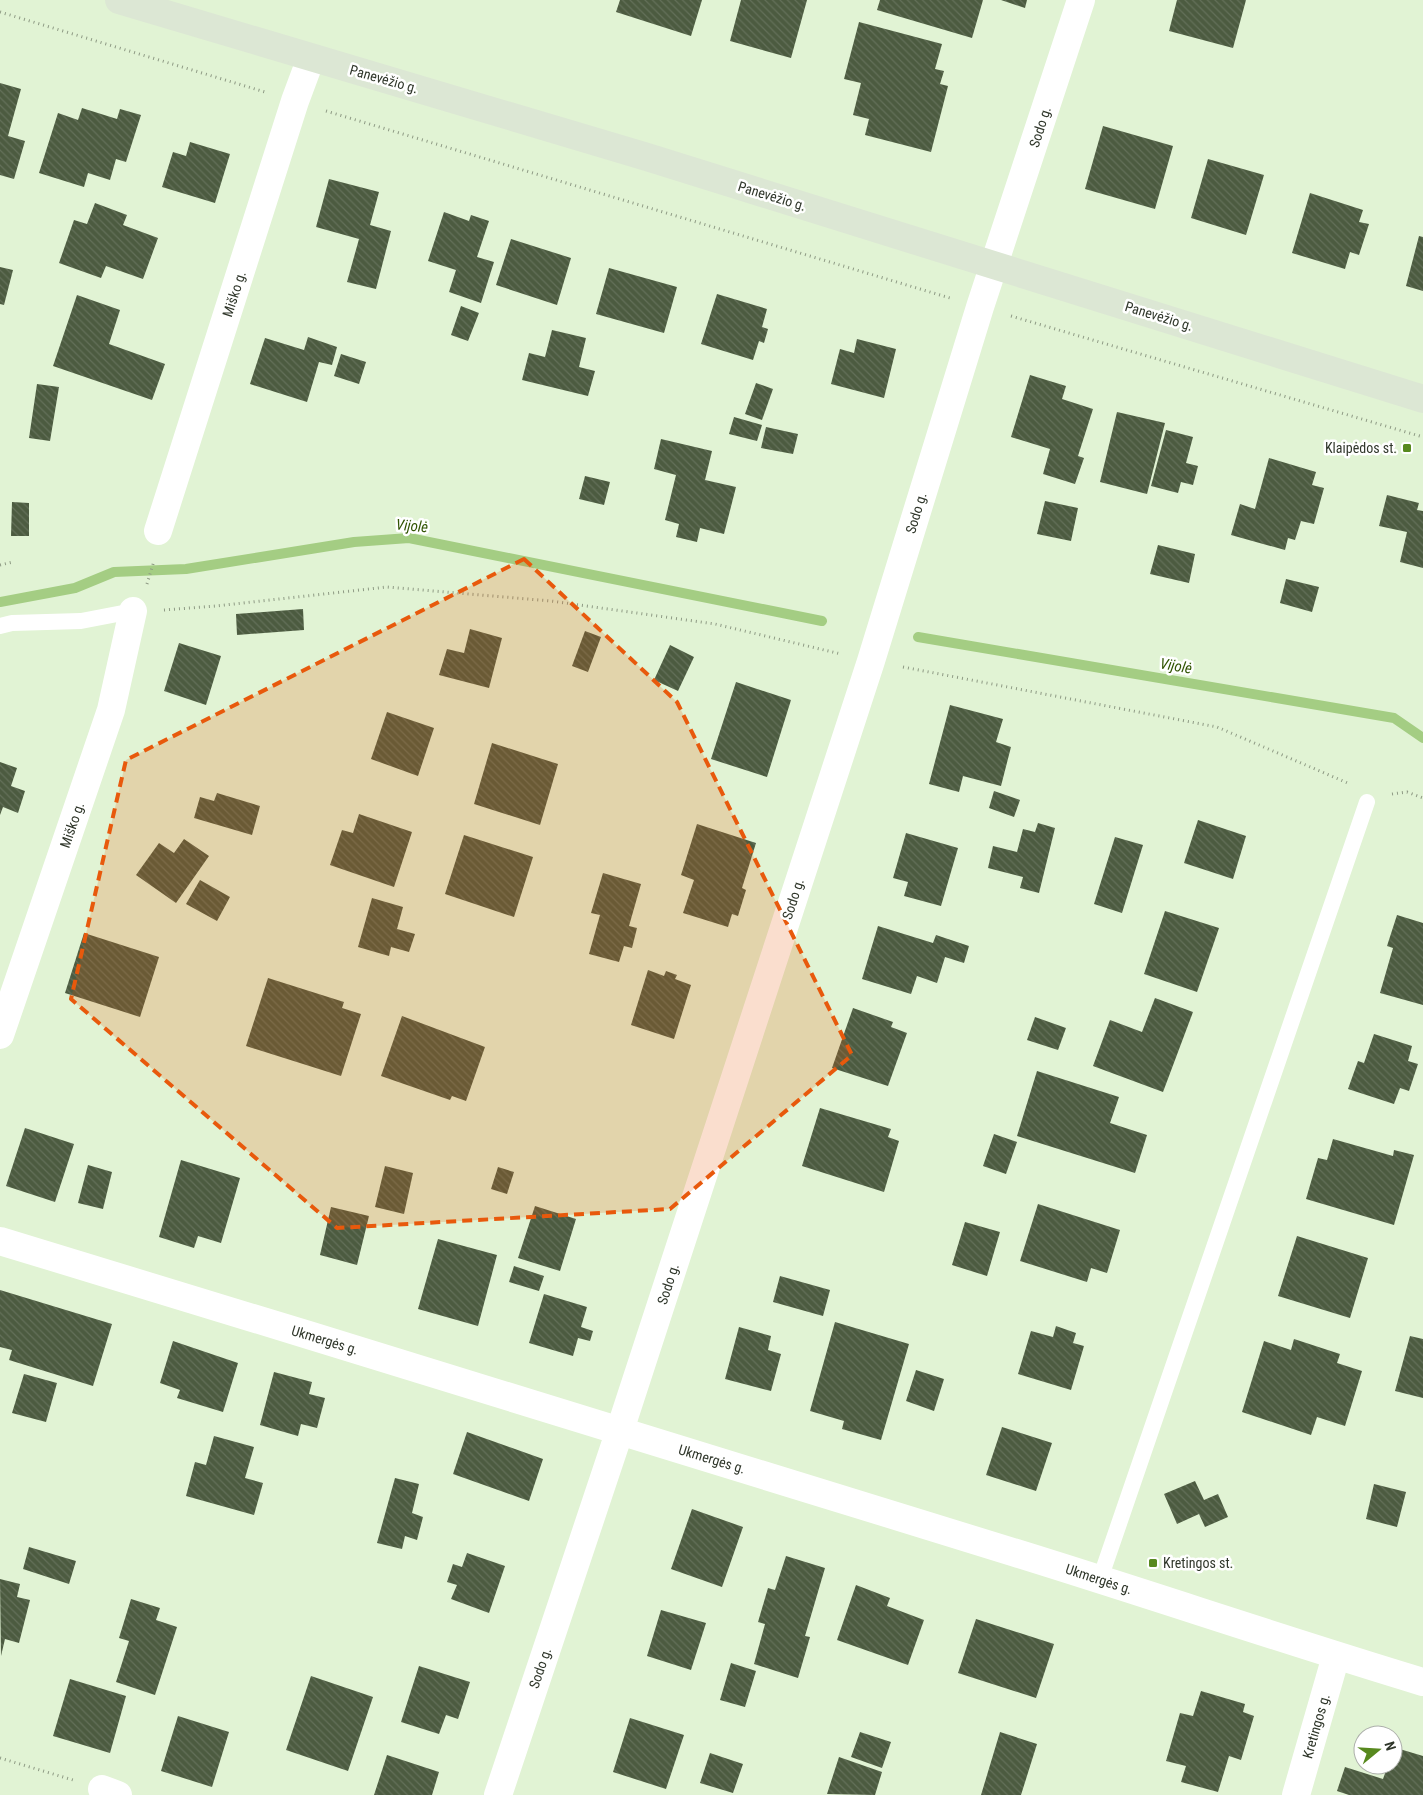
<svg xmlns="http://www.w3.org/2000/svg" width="1423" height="1795" font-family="'Roboto Condensed',sans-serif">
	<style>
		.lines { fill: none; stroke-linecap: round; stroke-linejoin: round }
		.stream { stroke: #a4cd83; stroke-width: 10 }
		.building { fill: url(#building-back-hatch) }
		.path { stroke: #8e9a84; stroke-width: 3; stroke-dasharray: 1 4; stroke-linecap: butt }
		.lane { stroke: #fff; stroke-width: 16 }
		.street { stroke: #fff; stroke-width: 28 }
		.secondary { stroke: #dce7d4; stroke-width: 28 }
		.marked { fill: #e8590c; fill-opacity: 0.2; stroke: #e8590c; stroke-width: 4; stroke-dasharray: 10 6; stroke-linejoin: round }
		.poi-dot { fill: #57891e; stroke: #fff; stroke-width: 2 }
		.labels { text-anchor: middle; stroke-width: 5; stroke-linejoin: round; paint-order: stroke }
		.street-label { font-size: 14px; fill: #30372b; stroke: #fff }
		.poi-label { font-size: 14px; fill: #30372b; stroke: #fff; text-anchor: end }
		.water-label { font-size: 15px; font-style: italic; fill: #315402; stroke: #fff }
	</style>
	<defs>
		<pattern id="building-back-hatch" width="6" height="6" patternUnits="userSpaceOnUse" patternTransform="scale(1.25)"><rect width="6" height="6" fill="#4c5b40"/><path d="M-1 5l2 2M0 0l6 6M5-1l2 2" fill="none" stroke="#637059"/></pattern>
	</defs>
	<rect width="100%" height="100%" fill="#e1f3d4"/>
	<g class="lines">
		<path class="stream" d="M 0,602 L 75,588 L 114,572 L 186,569 L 354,542 L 409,538 L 822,621
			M 918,637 L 1394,718 L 1423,738"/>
	</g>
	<path class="building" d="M 620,0 L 702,0 L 691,36 L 616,12 Z
		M 741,0 L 807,0 L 791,58 L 730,41 Z
		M 880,0 L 983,0 L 972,38 L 877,10 Z
		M 1001,0 L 1027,0 L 1025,8 Z
		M 1177,0 L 1246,0 L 1233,48 L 1169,31 Z
		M 859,22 L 942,44 L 935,69 L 944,71 L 940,84 L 948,86 L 931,152 L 865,135 L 869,119 L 853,115 L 861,83 L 844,79 Z
		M 0,83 L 21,89 L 8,136 L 25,141 L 14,179 L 0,175 Z
		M 82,108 L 117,119 L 120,109 L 141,115 L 126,162 L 116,159 L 110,180 L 88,173 L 84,187 L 39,173 L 58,113 L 78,120 Z
		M 1103,126 L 1173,146 L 1155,209 L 1085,189 Z
		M 190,142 L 230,154 L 215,203 L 162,187 L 173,152 L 186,156 Z
		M 1208,159 L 1264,175 L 1246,235 L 1191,218 Z
		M 329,179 L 379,192 L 370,225 L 391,231 L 376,289 L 347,282 L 359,239 L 316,227 Z
		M 1310,193 L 1363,210 L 1359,222 L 1369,224 L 1359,255 L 1350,252 L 1345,269 L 1292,253 Z
		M 95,203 L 127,215 L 123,225 L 158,238 L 143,279 L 106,266 L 101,278 L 59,263 L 74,220 L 87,224 Z
		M 444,212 L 469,221 L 471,215 L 489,221 L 477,257 L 494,262 L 481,303 L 449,292 L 456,270 L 428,261 Z
		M 1419,236 L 1423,237 L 1423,291 L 1406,286 Z
		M 511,239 L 571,258 L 557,305 L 496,285 Z
		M 0,267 L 13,270 L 4,305 L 0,304 Z
		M 609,268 L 677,287 L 664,333 L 596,314 Z
		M 717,294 L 767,309 L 762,327 L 768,329 L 764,343 L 759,341 L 753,360 L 701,344 Z
		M 77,295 L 120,310 L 109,344 L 165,364 L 152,400 L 53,366 Z
		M 461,306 L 479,313 L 468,341 L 451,335 Z
		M 552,330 L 586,338 L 579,367 L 595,371 L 588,396 L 522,380 L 529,353 L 545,357 Z
		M 308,337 L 337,347 L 332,365 L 319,362 L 307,402 L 250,384 L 265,338 L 304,350 Z
		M 857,339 L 896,349 L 884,398 L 831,384 L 840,349 L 854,353 Z
		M 341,354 L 366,362 L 359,384 L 334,376 Z
		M 1030,375 L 1066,386 L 1062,399 L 1093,409 L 1078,456 L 1084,458 L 1075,484 L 1043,474 L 1050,449 L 1011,437 Z
		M 756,383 L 773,389 L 762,420 L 745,414 Z
		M 37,384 L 59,387 L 50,441 L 29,438 Z
		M 1117,412 L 1165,423 L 1147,494 L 1100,482 Z
		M 734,417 L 762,425 L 757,441 L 729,434 Z
		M 766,427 L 798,434 L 793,454 L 761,448 Z
		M 1166,430 L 1193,437 L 1186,463 L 1198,466 L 1193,485 L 1181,482 L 1178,493 L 1151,486 Z
		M 661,439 L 712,451 L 705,480 L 736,487 L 724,534 L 700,528 L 697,542 L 676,537 L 679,524 L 665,520 L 676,475 L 654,469 Z
		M 1269,458 L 1316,472 L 1312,485 L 1324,488 L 1314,524 L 1301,521 L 1295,540 L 1288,538 L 1285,550 L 1231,535 L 1240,504 L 1255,509 Z
		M 585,476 L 610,482 L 604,505 L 579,499 Z
		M 1387,495 L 1419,503 L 1417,510 L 1423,511 L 1423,568 L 1400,562 L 1407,532 L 1379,526 Z
		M 1045,501 L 1078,508 L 1071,541 L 1037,534 Z
		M 12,502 L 29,503 L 29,536 L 11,536 Z
		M 1158,545 L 1195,554 L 1189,583 L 1150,574 Z
		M 1286,579 L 1319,587 L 1312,612 L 1280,603 Z
		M 303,609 L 304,630 L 237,635 L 236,614 Z
		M 470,629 L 502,638 L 489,688 L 439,675 L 447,649 L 464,653 Z
		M 585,631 L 601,637 L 588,672 L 572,666 Z
		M 179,643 L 221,656 L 206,705 L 164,691 Z
		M 670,645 L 694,657 L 678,691 L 654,680 Z
		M 736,682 L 791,700 L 767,777 L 711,759 Z
		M 950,705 L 1003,719 L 996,742 L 1011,747 L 1001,786 L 963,776 L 959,792 L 929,784 Z
		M 387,712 L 434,728 L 418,776 L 371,759 Z
		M 492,743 L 558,764 L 540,825 L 474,804 Z
		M 0,762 L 17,768 L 11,786 L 25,791 L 18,813 L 3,807 L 0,815 Z
		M 994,791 L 1020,800 L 1014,817 L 989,808 Z
		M 217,793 L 260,806 L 252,835 L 194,818 L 200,797 L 214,801 Z
		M 359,814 L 412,832 L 394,887 L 330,865 L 342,830 L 353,833 Z
		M 1198,820 L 1246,836 L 1233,879 L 1184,863 Z
		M 1038,823 L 1055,828 L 1039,893 L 1020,888 L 1023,877 L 988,868 L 993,846 L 1017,852 L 1023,829 L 1035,832 Z
		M 697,824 L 756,843 L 742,888 L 746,890 L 738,916 L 732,914 L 728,927 L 683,913 L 694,880 L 681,875 Z
		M 906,833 L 958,848 L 941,906 L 904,896 L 908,882 L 893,878 Z
		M 464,835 L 533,857 L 514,917 L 445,894 Z
		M 1115,837 L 1143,845 L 1122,913 L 1094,904 Z
		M 184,839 L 209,856 L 176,903 L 136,875 L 159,843 L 174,853 Z
		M 603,873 L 641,884 L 629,926 L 637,928 L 632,948 L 624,946 L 619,962 L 589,954 L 600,915 L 591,913 Z
		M 200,880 L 230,897 L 217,921 L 186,904 Z
		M 372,898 L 403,907 L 397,929 L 415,934 L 409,952 L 391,947 L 389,956 L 358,947 Z
		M 1165,911 L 1219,928 L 1197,992 L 1144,974 Z
		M 1397,915 L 1423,923 L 1423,1005 L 1380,993 L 1393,948 L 1387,946 Z
		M 878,926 L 933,943 L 936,935 L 969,946 L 964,963 L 945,957 L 937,983 L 917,976 L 911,994 L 862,979 Z
		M 84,933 L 159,957 L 140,1017 L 65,993 Z
		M 648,970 L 664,976 L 666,971 L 677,975 L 675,979 L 691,985 L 674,1039 L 631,1025 Z
		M 268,978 L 344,1002 L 342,1008 L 361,1014 L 341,1076 L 246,1046 Z
		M 1155,998 L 1193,1012 L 1163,1092 L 1093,1066 L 1110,1020 L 1142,1032 Z
		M 853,1008 L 893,1022 L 891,1027 L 907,1033 L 888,1086 L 832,1068 Z
		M 402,1016 L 485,1047 L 466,1101 L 452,1096 L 450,1100 L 381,1076 Z
		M 1035,1017 L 1066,1028 L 1058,1050 L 1027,1040 Z
		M 1374,1034 L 1412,1046 L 1408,1061 L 1418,1064 L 1409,1091 L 1400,1088 L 1394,1104 L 1348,1089 L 1358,1061 L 1364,1063 Z
		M 1037,1071 L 1119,1097 L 1110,1123 L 1147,1135 L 1135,1173 L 1017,1136 Z
		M 820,1108 L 891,1129 L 888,1137 L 899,1141 L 884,1192 L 802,1166 Z
		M 25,1128 L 74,1144 L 55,1202 L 6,1186 Z
		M 994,1134 L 1017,1142 L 1006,1174 L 983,1166 Z
		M 1333,1139 L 1393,1156 L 1394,1150 L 1414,1155 L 1394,1225 L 1306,1199 L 1318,1158 L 1327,1160 Z
		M 181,1160 L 240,1178 L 221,1243 L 198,1236 L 194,1248 L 159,1237 Z
		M 88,1165 L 112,1172 L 103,1209 L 78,1203 Z
		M 385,1166 L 413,1173 L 404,1214 L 375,1207 Z
		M 498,1167 L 514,1172 L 507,1194 L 491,1189 Z
		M 1038,1204 L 1120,1230 L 1107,1273 L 1091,1268 L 1087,1282 L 1020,1261 Z
		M 535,1206 L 576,1219 L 560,1271 L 518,1258 Z
		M 331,1207 L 369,1216 L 357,1265 L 320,1255 Z
		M 965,1222 L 1000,1232 L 987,1276 L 952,1265 Z
		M 1297,1236 L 1368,1258 L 1350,1318 L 1278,1296 Z
		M 438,1239 L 497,1255 L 478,1326 L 418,1309 Z
		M 514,1266 L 544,1276 L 539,1291 L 509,1282 Z
		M 780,1276 L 830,1290 L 823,1316 L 773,1302 Z
		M 0,1290 L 112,1324 L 93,1386 L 9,1360 L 12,1350 L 0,1347 Z
		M 544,1294 L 587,1307 L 581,1327 L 593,1331 L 590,1341 L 578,1338 L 573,1356 L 529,1343 Z
		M 835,1322 L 909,1344 L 881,1440 L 842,1429 L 844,1421 L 810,1411 Z
		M 1056,1326 L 1076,1333 L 1073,1343 L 1084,1346 L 1071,1390 L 1018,1374 L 1031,1331 L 1053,1337 Z
		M 739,1327 L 771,1336 L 768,1350 L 781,1354 L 771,1391 L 725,1379 Z
		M 1410,1336 L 1423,1339 L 1423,1398 L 1395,1391 Z
		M 1294,1339 L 1340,1354 L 1337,1363 L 1362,1371 L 1345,1426 L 1317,1417 L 1311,1435 L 1242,1412 L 1264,1341 L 1291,1350 Z
		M 173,1341 L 238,1363 L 223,1412 L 177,1398 L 180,1390 L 160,1383 Z
		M 916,1370 L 944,1379 L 934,1411 L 906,1401 Z
		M 274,1372 L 312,1382 L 309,1394 L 325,1398 L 317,1428 L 301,1424 L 298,1436 L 260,1425 Z
		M 24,1374 L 57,1383 L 46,1422 L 12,1413 Z
		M 1002,1427 L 1052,1443 L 1036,1491 L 986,1475 Z
		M 467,1432 L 543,1459 L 529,1501 L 453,1474 Z
		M 214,1436 L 254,1447 L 245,1478 L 263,1483 L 254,1515 L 186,1496 L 195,1462 L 206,1465 Z
		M 395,1478 L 419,1484 L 412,1513 L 423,1517 L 417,1540 L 405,1536 L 402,1549 L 377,1543 Z
		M 1195,1481 L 1204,1500 L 1218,1494 L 1228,1517 L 1205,1527 L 1199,1514 L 1177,1524 L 1164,1494 Z
		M 1374,1484 L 1406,1492 L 1397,1527 L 1366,1519 Z
		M 692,1509 L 743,1527 L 722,1587 L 671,1569 Z
		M 29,1547 L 76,1561 L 69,1584 L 23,1569 Z
		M 467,1553 L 505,1566 L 489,1613 L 451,1599 L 457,1585 L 447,1582 L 453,1564 L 462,1567 Z
		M 786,1556 L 825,1568 L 805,1636 L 810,1637 L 798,1678 L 754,1664 L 765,1624 L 758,1622 L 768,1588 L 775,1590 Z
		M 0,1579 L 20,1584 L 17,1597 L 30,1600 L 19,1643 L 5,1639 L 1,1656 Z
		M 856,1585 L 890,1598 L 887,1606 L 924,1620 L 908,1665 L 837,1640 Z
		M 131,1599 L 160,1608 L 156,1620 L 177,1627 L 155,1695 L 116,1682 L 129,1641 L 119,1638 Z
		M 661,1610 L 706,1623 L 691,1670 L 647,1656 Z
		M 976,1619 L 1054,1644 L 1036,1698 L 958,1673 Z
		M 731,1663 L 756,1671 L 745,1707 L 720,1700 Z
		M 419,1666 L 470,1682 L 458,1719 L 446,1715 L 439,1734 L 401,1722 Z
		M 311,1676 L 373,1697 L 348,1771 L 286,1750 Z
		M 70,1679 L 126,1696 L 110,1753 L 53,1736 Z
		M 1201,1691 L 1245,1704 L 1243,1712 L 1254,1716 L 1241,1760 L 1229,1756 L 1218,1792 L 1181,1782 L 1186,1766 L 1166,1761 L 1180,1713 L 1193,1716 Z
		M 178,1716 L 229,1732 L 212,1787 L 161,1771 Z
		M 630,1718 L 684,1735 L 666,1789 L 613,1772 Z
		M 860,1732 L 891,1742 L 882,1768 L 851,1757 Z
		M 1000,1732 L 1037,1744 L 1021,1795 L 981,1795 Z
		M 1393,1747 L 1423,1756 L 1423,1795 L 1349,1795 L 1337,1791 L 1345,1767 L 1383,1779 L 1388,1765 L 1393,1765 Z
		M 710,1753 L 743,1764 L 733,1793 L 700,1783 Z
		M 387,1755 L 439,1772 L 432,1795 L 374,1795 Z
		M 839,1757 L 882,1772 L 875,1795 L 827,1794 Z"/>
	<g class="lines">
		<path class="path" d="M 0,12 L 265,92
			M 326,111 L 950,298
			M 1011,316 L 1423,437
			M 0,565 L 13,562
			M 147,584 L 154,561
			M 164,610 L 216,606 L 387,587 L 551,601 L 715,624 L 841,654
			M 903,667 L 1217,727 L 1350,784
			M 1392,794 L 1407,792 L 1423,798
			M 0,1758 L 73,1780"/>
		<path class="lane" d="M 0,626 L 12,623 L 81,621 L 133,611
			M 1100,1579 L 1367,802"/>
		<path class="street" d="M 158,531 L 295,101 L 311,58
			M 0,1035 L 111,710 L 133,611
			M 0,1241 C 339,1344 678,1448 1016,1553 C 1152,1595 1287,1641 1423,1682
			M 102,1789 L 118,1795
			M 498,1795 L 620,1430 L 871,661 L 980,307 L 1081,0
			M 1296,1795 L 1336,1656"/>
		<path class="secondary" d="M 119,0 L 647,157 L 1423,399"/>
	</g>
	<path class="marked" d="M 524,559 L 677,702 L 852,1055 L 670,1209 L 337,1228 L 71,999 L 126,760 Z"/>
	<g class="poi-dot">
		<rect x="1402" y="443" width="10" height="10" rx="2.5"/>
		<rect x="1148" y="1558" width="10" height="10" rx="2.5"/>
	</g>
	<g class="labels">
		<g class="street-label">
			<text transform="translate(384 79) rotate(16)" y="5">Panevėžio g.</text>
			<text transform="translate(1040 127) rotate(-72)" y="5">Sodo g.</text>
			<text transform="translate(772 196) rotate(17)" y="5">Panevėžio g.</text>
			<text transform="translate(234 294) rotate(-72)" y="5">Miško g.</text>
			<text transform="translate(1159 316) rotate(17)" y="5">Panevėžio g.</text>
			<text transform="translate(916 513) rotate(-73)" y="5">Sodo g.</text>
			<text transform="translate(72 825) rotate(-71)" y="5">Miško g.</text>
			<text transform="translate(793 899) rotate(-72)" y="5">Sodo g.</text>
			<text transform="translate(668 1284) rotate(-72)" y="5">Sodo g.</text>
			<text transform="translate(325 1340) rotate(17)" y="5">Ukmergės g.</text>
			<text transform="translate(712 1459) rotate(17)" y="5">Ukmergės g.</text>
			<text transform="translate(1099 1579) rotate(18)" y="5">Ukmergės g.</text>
			<text transform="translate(540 1668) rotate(-71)" y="5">Sodo g.</text>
			<text transform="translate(1316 1726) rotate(-74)" y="5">Kretingos g.</text>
		</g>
		<g class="poi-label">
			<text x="1397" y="453">Klaipėdos st.</text>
			<text x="1163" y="1568" text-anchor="start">Kretingos st.</text>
		</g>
		<g class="water-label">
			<text transform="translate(412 526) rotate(5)" y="5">Vijolė</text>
			<text transform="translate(1176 666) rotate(10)" y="5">Vijolė</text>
		</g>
	</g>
	<g transform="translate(1378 1750) rotate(72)"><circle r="24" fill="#ffffff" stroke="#acafaa"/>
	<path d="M0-4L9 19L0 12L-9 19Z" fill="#57891e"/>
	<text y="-8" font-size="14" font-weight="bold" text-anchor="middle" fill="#30372b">N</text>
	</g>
</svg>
